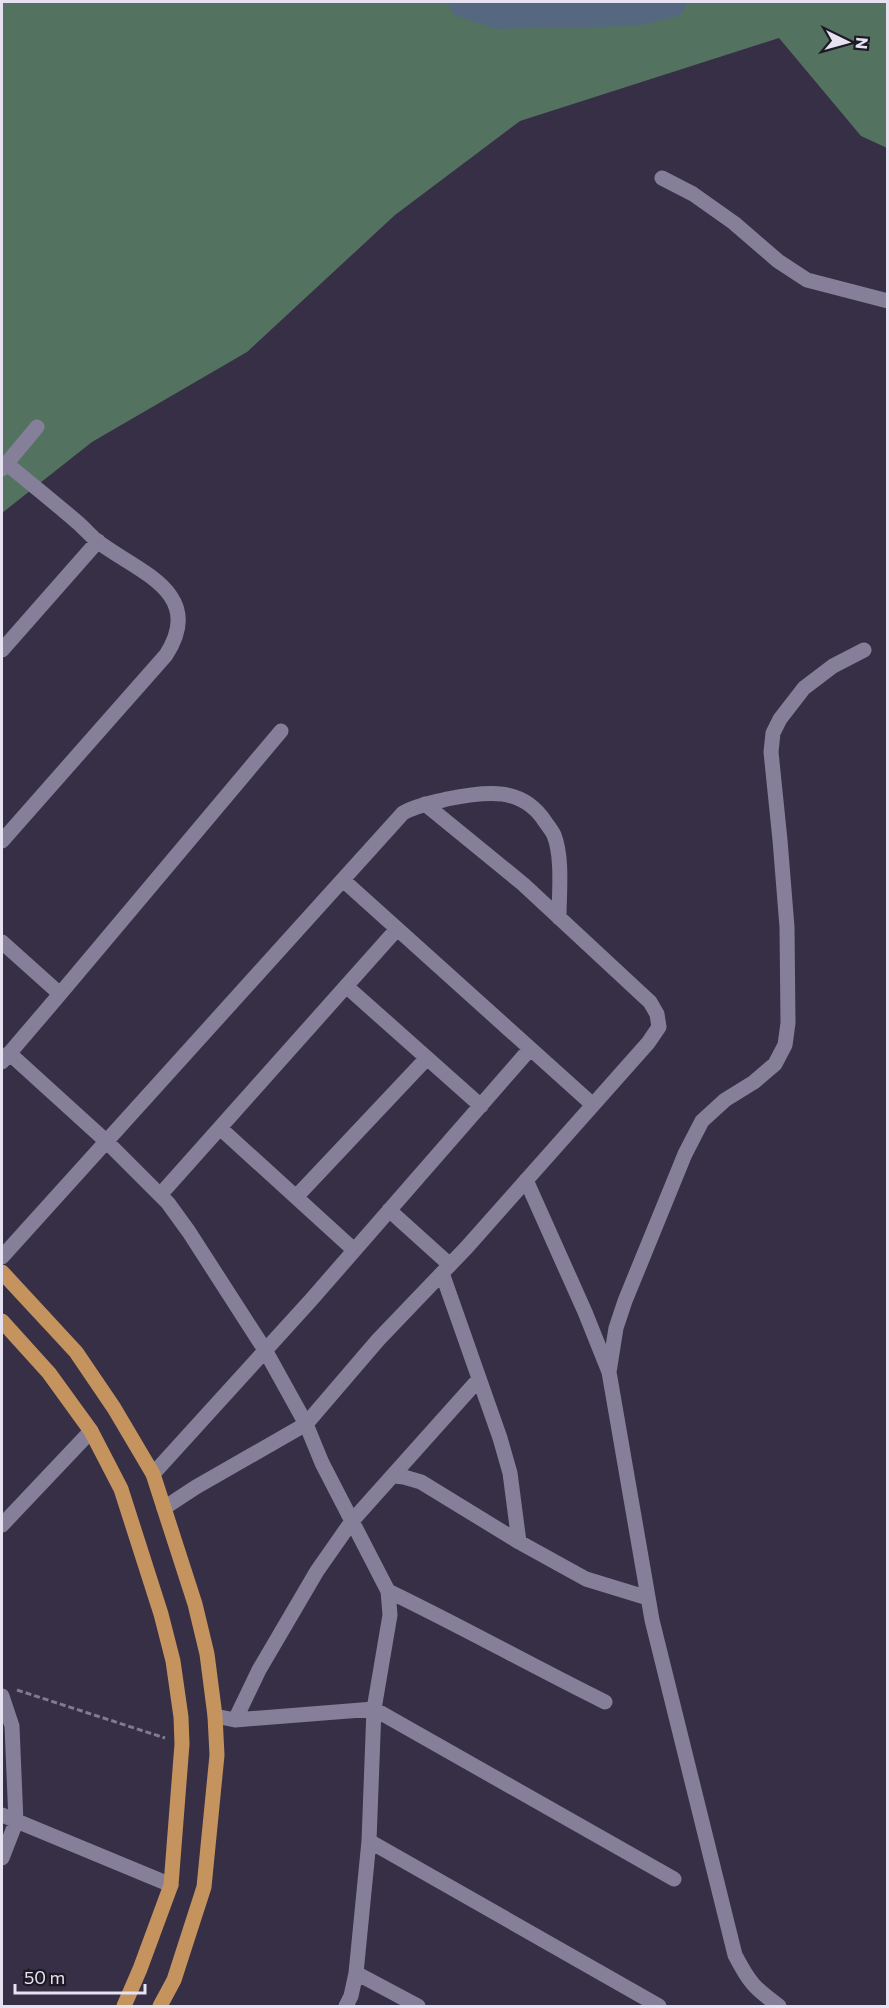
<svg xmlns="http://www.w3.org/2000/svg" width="889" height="2008" font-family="Commissioner,sans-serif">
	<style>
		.forest { fill: #547260 }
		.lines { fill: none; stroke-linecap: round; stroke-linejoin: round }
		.river { stroke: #556880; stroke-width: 32 }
		.path { stroke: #817b8f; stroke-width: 3; stroke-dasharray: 6 3; stroke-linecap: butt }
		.minor { stroke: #867f99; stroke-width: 15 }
		.major { stroke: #c4935e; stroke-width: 15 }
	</style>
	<rect width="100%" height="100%" fill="#362f46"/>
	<path class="forest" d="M 2,2 L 887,2 L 887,148 L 861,136 L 779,38 L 520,121 L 395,215 L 247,352 L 92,442 L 2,513 Z"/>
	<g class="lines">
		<path class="river" d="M 465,2 L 499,13 L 636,10 L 670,2"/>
		<path class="path" d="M 17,1690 L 165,1738"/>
		<path class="minor" d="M 662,178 L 693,194 L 734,223 L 778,261 L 807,280 L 888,301
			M 2,469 L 37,427
			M 2,650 L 98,541
			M 2,841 L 166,655 C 207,592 136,571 97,541 C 90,535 84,528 77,522 C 54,502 30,483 7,464
			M 343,880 L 593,1105
			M 2,942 L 60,994 L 2,1062
			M 346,986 L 481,1106
			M 60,994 L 281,731
			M 9,1053 L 107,1142 L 168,1203 L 189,1232 L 265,1350 L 306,1424 L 322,1463 L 388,1591 L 390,1615 L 374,1709 L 369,1841 L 356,1973 L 351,1996 L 346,2006
			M 220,1128 L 354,1250
			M 526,1180 L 585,1312 L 609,1372 L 652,1620 L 735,1955 C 749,1982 754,1988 779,2006
			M 160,1195 L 397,929
			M 296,1197 L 427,1058
			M 389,1210 L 450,1265
			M 2,1257 L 403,813 C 417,805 432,803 447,799 C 486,791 523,786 546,823 C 549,827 552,831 554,835 C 563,858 559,894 559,918
			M 442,1273 L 500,1438 L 510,1473 L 519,1542
			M 609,1372 L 616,1328 L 625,1301 L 685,1154 L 702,1121 L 725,1100 L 754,1082 L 775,1064 L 785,1045 L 788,1023 L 787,927 L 780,840 L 771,752 L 773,733 L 780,719 L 804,688 L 833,666 L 864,650
			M 153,1474 L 311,1300 L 530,1049
			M 394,1476 L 404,1477 L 421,1482 L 519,1542 L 586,1579 L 648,1598
			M 164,1508 L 196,1487 L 306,1424 L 378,1340 L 467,1247 L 648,1043 L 659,1027 L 657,1014 L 650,1002 L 523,884 L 425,804
			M 2,1525 L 91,1431
			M 388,1591 C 461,1626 532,1666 605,1702
			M 2,1696 L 12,1726 L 16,1822 L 2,1858
			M 215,1716 L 235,1720 L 374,1709 L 674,1879
			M 235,1720 L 259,1670 L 317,1571 L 352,1521 L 479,1379
			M 2,1815 L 171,1885
			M 369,1841 L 659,2006
			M 356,1973 L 418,2006"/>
		<path class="major" d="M 2,1272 L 76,1352 L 114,1408 L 153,1474 L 195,1604 L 207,1654 L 215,1716 L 217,1755 L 204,1887 L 174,1980 L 160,2006
			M 2,1321 L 49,1373 L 91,1431 L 121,1489 L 161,1614 L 173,1661 L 181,1717 L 182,1744 L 171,1885 L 140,1969 L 124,2006"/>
	</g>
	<rect width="889" height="2008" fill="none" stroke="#e6e2f1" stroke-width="6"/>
	<g transform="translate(847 42) rotate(95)" stroke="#1d1a24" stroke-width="4.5" paint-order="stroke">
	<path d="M0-4.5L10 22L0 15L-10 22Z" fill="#e6e2f1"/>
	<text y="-9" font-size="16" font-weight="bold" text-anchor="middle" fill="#e6e2f1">N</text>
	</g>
	<path d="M15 1984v9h130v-9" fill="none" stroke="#e6e2f1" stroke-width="3"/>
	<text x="24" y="1984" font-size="18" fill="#e6e2f1" stroke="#1d1a24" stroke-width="4.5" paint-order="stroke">50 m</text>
</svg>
